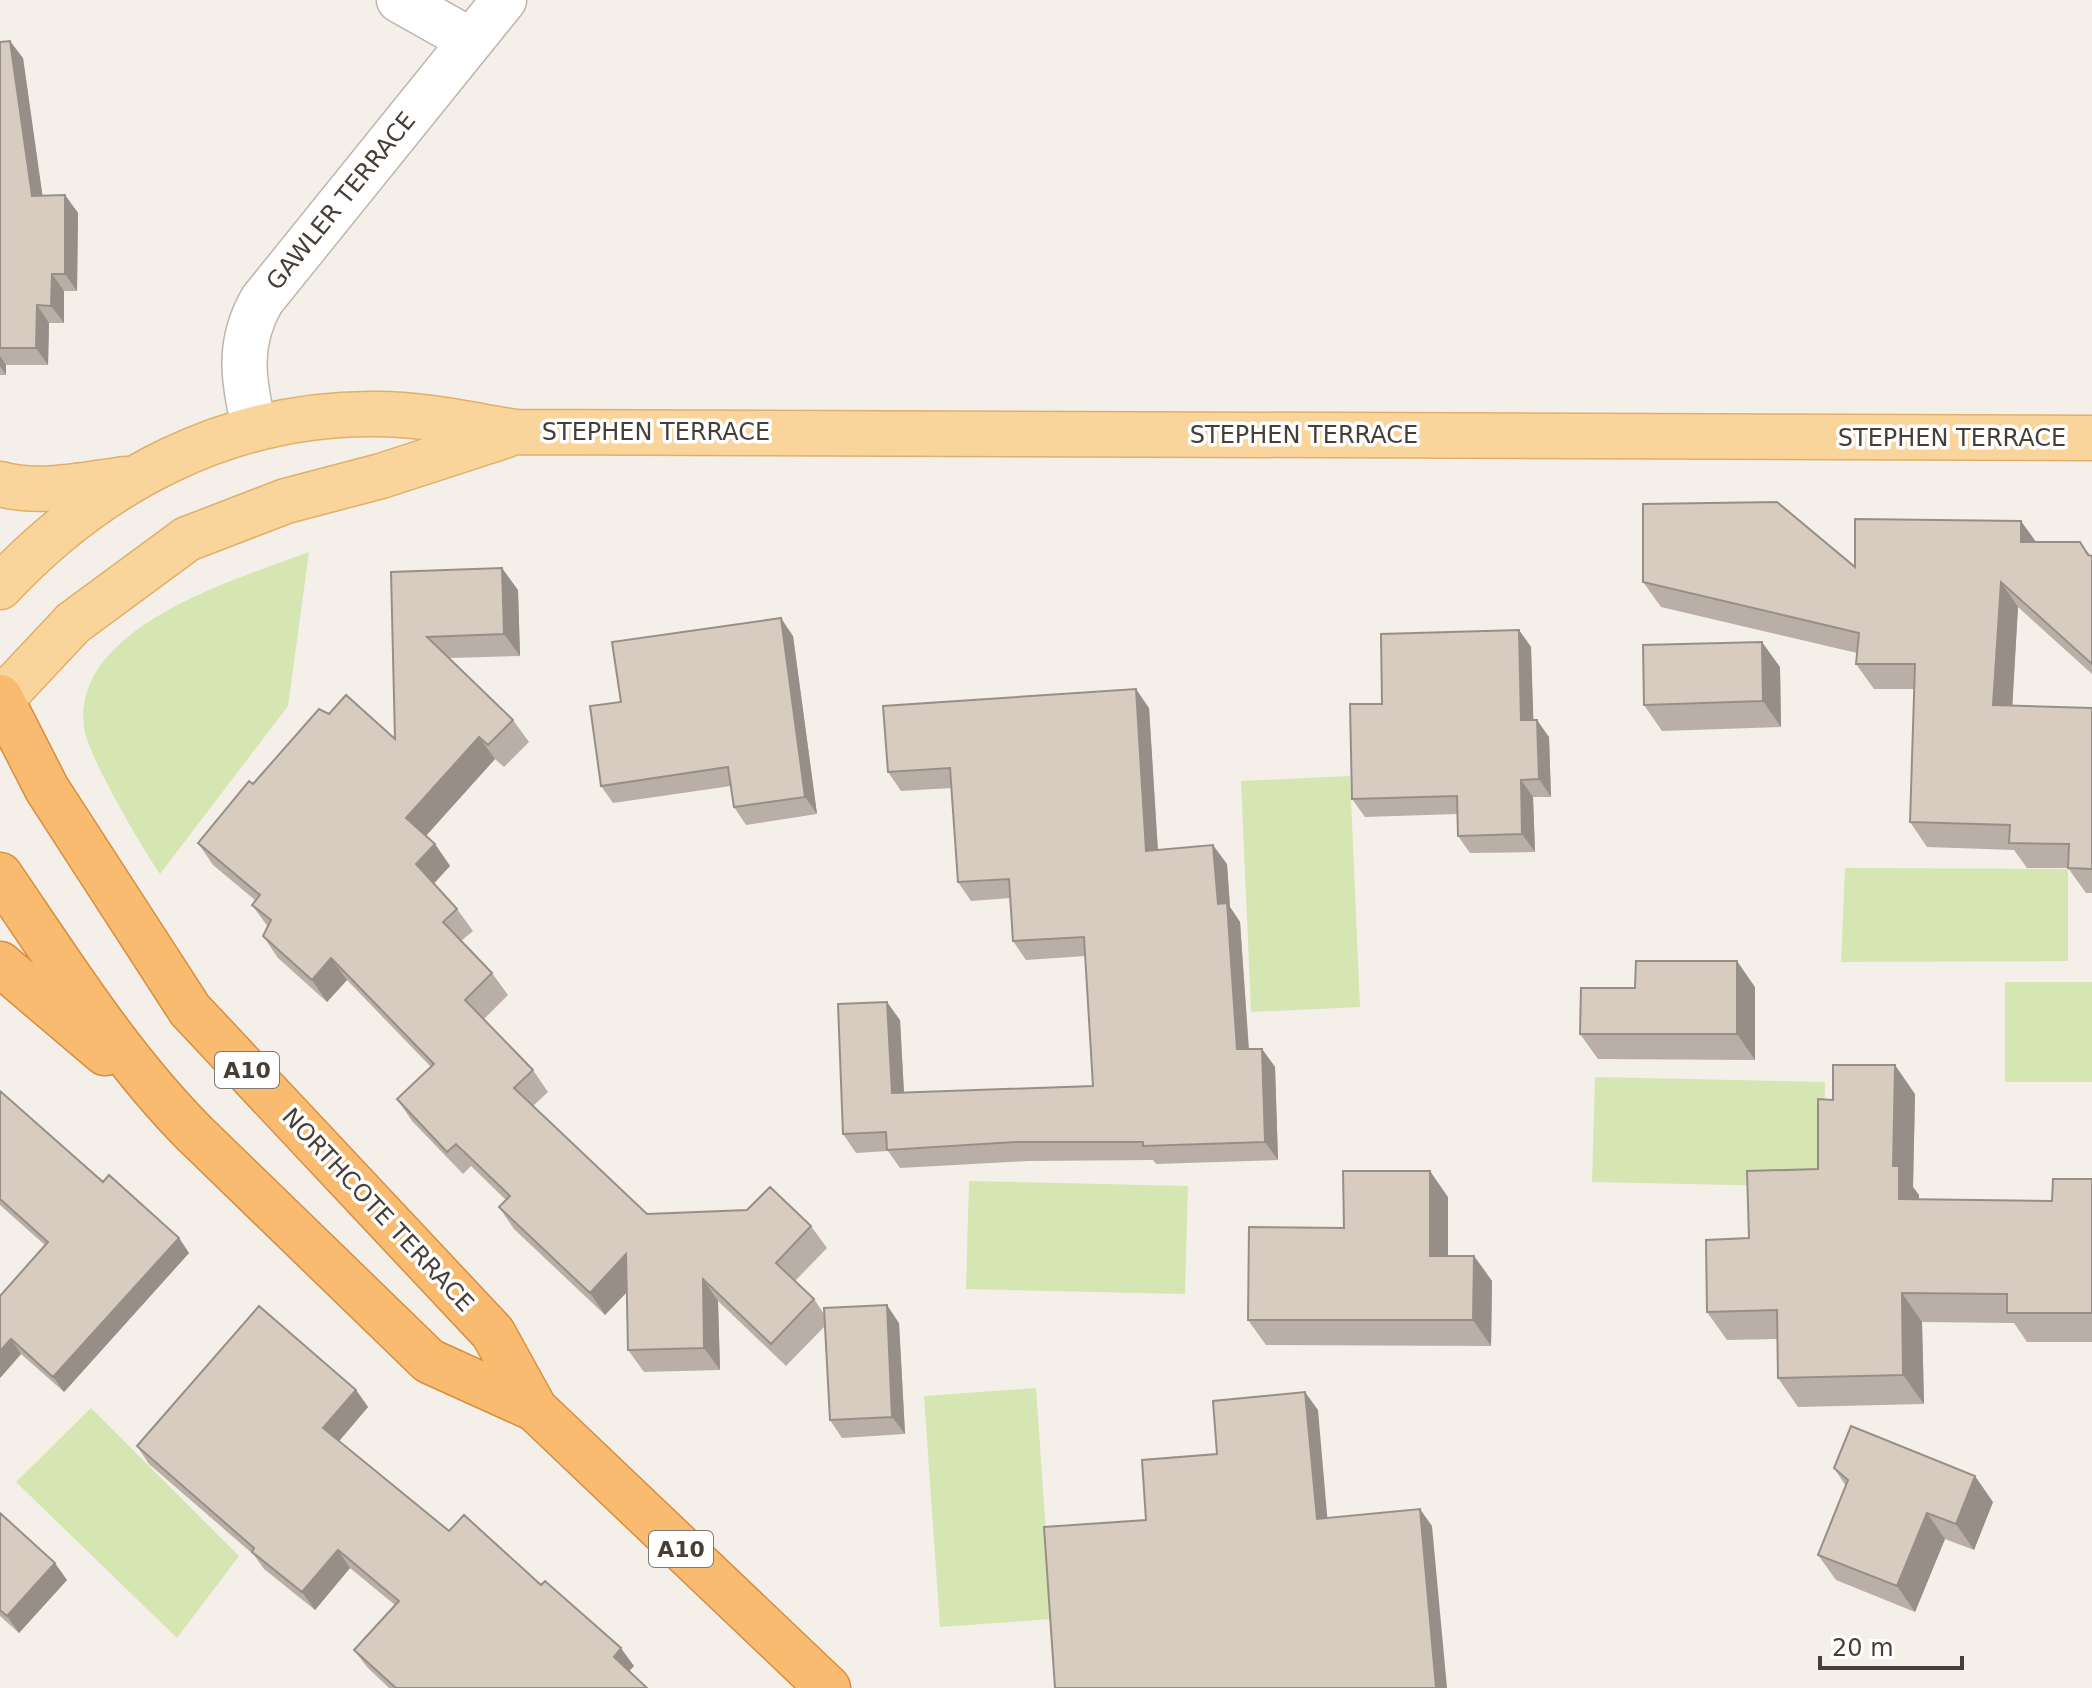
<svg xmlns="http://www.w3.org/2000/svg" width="2092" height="1688" font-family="'DejaVu Sans',sans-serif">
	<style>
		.green { fill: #d5e6b3 }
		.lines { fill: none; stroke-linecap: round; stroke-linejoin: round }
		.minor-casing { stroke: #bfb6ab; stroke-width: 47 }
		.major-casing { stroke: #dfb06b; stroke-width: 47 }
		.highway-casing { stroke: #d78e3f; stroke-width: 47 }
		.minor { stroke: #fff; stroke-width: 44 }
		.major { stroke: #fad59b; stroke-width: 44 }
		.highway { stroke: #f8bb6f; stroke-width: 44 }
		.wall { fill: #baafa6 }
		.shaded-wall { fill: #978f87 }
		.building { fill: #d8ccc1; stroke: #978f87; stroke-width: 2 }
		.labels { text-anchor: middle; stroke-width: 7; stroke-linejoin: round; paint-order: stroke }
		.shield { fill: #fff; stroke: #7e7973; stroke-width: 2 }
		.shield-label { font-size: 22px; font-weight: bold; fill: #473f37 }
		.street-label { font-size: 24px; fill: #473f37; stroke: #fff }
	</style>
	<rect width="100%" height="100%" fill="#f4efe9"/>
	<path class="green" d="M 309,552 L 288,706 L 160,874 C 142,848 88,756 84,728 C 71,626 238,579 309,552 Z
		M 1350,776 L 1360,1007 L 1251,1012 L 1241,781 Z
		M 1845,868 L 2068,869 L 2068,961 L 1841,962 Z
		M 2005,982 L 2092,982 L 2092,1082 L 2005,1082 Z
		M 1595,1077 L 1825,1082 L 1823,1187 L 1592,1182 Z
		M 969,1181 L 1188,1186 L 1185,1294 L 966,1289 Z
		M 1036,1388 L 1052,1619 L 940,1627 L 924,1396 Z
		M 91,1408 L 239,1556 L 177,1638 L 16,1482 Z"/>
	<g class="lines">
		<g class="minor-casing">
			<path id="minor" d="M 399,0 L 470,40
				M 254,427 C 243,380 237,343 262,300 L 504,0"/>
		</g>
		<g class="major-casing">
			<path id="major" d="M 0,484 C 40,495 85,484 125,479
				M 0,587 C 99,481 229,412 377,414 C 423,414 471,425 516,432 L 2092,438
				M 0,701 L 73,623 L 187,539 L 286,501 L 381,476 L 507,435"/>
		</g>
		<g class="highway-casing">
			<path id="highway" d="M 0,697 L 47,789 L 190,1010 L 493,1333 L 535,1409 L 828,1688
				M 0,875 C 61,964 118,1056 194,1133 L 429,1361 L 535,1409
				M 0,964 L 105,1053"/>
		</g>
		<use href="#minor" class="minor"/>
		<use href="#major" class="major"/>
		<use href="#highway" class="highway"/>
	</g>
	<path class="wall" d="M 0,42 L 23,58 L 42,195 L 65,195 L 78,213 L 77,291 L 64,291 L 64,323 L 49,323 L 48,365 L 6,365 L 6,375 L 0,375 Z
		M 2036,542 L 2080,542 L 2090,555 L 2092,556 L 2092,674 L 2018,607 L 2012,705 L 2092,708 L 2092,893 L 2086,893 L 2068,868 L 2027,868 L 2014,850 L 1927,847 L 1910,822 L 1914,689 L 1874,689 L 1856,664 L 1857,653 L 1661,607 L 1643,582 L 1855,567 Z
		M 391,572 L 518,590 L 520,656 L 450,658 L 513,720 L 529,742 L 504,767 L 495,759 L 426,836 L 435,844 L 450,866 L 434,884 L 457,909 L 473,931 L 461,941 L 492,973 L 508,995 L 484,1019 L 533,1070 L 548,1092 L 533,1106 L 647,1214 L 811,1226 L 827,1248 L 795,1281 L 814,1299 L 824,1314 L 899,1323 L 905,1434 L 842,1438 L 830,1420 L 825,1326 L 786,1366 L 718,1301 L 720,1370 L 644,1372 L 628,1350 L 627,1292 L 605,1315 L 514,1229 L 499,1207 L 506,1200 L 471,1166 L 463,1174 L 412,1121 L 397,1099 L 431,1067 L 347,980 L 327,1002 L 278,958 L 263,936 L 268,927 L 252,905 L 255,900 L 213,865 L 198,843 L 253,784 L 329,714 L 395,739 Z
		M 1519,630 L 1531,647 L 1533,720 L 1549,737 L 1551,797 L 1533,797 L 1535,852 L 1470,853 L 1458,836 L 1457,814 L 1365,817 L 1352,799 L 1382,704 Z
		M 793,636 L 817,814 L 746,825 L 734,807 L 731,786 L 613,803 L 601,786 L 621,702 Z
		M 1780,667 L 1781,727 L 1662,731 L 1644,705 Z
		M 1149,708 L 1158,850 L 1227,864 L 1230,907 L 1240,922 L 1249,1049 L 1262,1049 L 1275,1067 L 1278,1160 L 1156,1164 L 1153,1160 L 1028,1161 L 900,1168 L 888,1151 L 856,1153 L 843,1134 L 900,1020 L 904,1093 L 1093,1086 L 1085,956 L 1026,960 L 1013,941 L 1011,898 L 971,901 L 958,882 L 951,788 L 901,791 L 888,772 Z
		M 1755,987 L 1755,1060 L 1598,1059 L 1580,1034 Z
		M 0,1091 L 103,1182 L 179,1238 L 189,1253 L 64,1392 L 21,1354 L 0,1378 L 0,1296 L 46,1246 L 0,1205 Z
		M 1915,1094 L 1913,1187 L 1919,1195 L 1919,1200 L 2052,1201 L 2092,1179 L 2092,1342 L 2027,1342 L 2014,1323 L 1922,1322 L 1924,1404 L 1798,1407 L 1778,1378 L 1777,1339 L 1727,1340 L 1707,1312 L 1749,1238 L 1818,1169 Z
		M 1448,1197 L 1448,1256 L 1474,1256 L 1492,1281 L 1491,1346 L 1266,1345 L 1248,1320 L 1344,1228 Z
		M 356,1390 L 368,1407 L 339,1441 L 449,1531 L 541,1585 L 634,1666 L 629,1671 L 647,1688 L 389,1688 L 367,1667 L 354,1650 L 395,1605 L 350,1568 L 315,1610 L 264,1569 L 254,1555 L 149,1464 L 137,1446 Z
		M 1834,1468 L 1993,1502 L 1974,1550 L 1945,1539 L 1915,1612 L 1836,1580 L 1818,1555 L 1846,1486 Z
		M 0,1513 L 67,1580 L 19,1633 L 0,1616 Z"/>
	<path class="shaded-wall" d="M 10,41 L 23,58 L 45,213 L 32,196 Z
		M 65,195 L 78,213 L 77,291 L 65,274 Z
		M 52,274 L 64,291 L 64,323 L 51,306 Z
		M 37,305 L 49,323 L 48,365 L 36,348 Z
		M 0,356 L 6,365 L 6,375 L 0,366 Z
		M 2021,521 L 2039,546 L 2021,542 Z
		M 502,568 L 518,590 L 520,656 L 504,634 Z
		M 2001,582 L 2018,607 L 2011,730 L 1993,705 Z
		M 781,618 L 793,636 L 817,814 L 805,797 Z
		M 1519,630 L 1531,647 L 1534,738 L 1521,720 Z
		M 1762,642 L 1780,667 L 1781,727 L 1763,701 Z
		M 1136,689 L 1149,708 L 1159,869 L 1146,851 Z
		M 1537,720 L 1549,737 L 1551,797 L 1539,779 Z
		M 479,737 L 495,759 L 422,840 L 406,818 Z
		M 1521,780 L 1533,797 L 1535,852 L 1522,834 Z
		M 435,844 L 450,866 L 431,886 L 416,864 Z
		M 1213,845 L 1227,864 L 1230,907 L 1240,922 L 1250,1068 L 1237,1049 L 1218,904 Z
		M 331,958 L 347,980 L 327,1002 L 312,980 Z
		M 1737,961 L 1755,987 L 1755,1060 L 1737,1034 Z
		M 887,1002 L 900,1020 L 905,1112 L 892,1093 Z
		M 1262,1049 L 1275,1067 L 1278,1160 L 1265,1142 Z
		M 1895,1065 L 1915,1094 L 1913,1187 L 1919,1195 L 1920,1228 L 1899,1199 L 1893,1166 Z
		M 1430,1171 L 1448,1197 L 1448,1282 L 1430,1256 Z
		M 179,1238 L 189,1253 L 64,1392 L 53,1377 Z
		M 626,1254 L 642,1276 L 605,1315 L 590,1293 Z
		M 1474,1256 L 1492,1281 L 1491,1346 L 1473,1320 Z
		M 703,1279 L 718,1301 L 720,1370 L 704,1348 Z
		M 1902,1293 L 1922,1322 L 1924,1404 L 1903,1375 Z
		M 887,1305 L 899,1323 L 905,1434 L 892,1417 Z
		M 11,1339 L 21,1354 L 0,1378 L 0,1351 Z
		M 356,1390 L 368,1407 L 335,1446 L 323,1428 Z
		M 1305,1392 L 1318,1410 L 1329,1537 L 1317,1519 Z
		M 1975,1476 L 1993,1502 L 1974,1550 L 1956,1524 Z
		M 1420,1509 L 1432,1526 L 1447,1688 L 1436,1688 Z
		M 1927,1513 L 1945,1539 L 1915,1612 L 1897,1586 Z
		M 338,1550 L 350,1568 L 315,1610 L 302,1592 Z
		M 55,1563 L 67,1580 L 19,1633 L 7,1616 Z
		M 621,1648 L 634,1666 L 626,1674 L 614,1657 Z"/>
	<path class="building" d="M 10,41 L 32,196 L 65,195 L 65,274 L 52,274 L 51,306 L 37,305 L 36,348 L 0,348 L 0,42 Z
		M 1777,502 L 1855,567 L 1855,519 L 2021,521 L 2021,542 L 2080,542 L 2088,555 L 2092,556 L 2092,664 L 2001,582 L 1993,705 L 2092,708 L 2092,869 L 2068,868 L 2069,844 L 2009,843 L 2010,825 L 1910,822 L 1915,664 L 1856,664 L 1859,633 L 1643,582 L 1643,504 Z
		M 502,568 L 504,634 L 427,637 L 513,720 L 488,745 L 479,737 L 406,818 L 435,844 L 416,864 L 457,909 L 443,922 L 492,973 L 465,1000 L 533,1070 L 514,1088 L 647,1214 L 747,1210 L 770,1187 L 811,1226 L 776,1263 L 814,1299 L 771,1344 L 703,1279 L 704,1348 L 628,1350 L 626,1254 L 590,1293 L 499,1207 L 510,1196 L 456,1144 L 447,1152 L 397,1099 L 434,1064 L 331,958 L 312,980 L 263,936 L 271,920 L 252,905 L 260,895 L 198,843 L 249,781 L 253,784 L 319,709 L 329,714 L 346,695 L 395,739 L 391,572 Z
		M 781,618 L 805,797 L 734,807 L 728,767 L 601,786 L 590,706 L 621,702 L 612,642 Z
		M 1519,630 L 1521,720 L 1537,720 L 1539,779 L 1521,780 L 1522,834 L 1458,836 L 1457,796 L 1352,799 L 1350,704 L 1382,704 L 1381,634 Z
		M 1762,642 L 1763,701 L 1644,705 L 1643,645 Z
		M 1136,689 L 1146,851 L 1213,845 L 1218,904 L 1227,903 L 1237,1049 L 1262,1049 L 1265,1142 L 1143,1146 L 1143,1142 L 1015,1142 L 887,1150 L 886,1132 L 843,1134 L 838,1004 L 887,1002 L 892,1093 L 1093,1086 L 1084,937 L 1013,941 L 1009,879 L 958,882 L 950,768 L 888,772 L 883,706 Z
		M 1636,961 L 1737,961 L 1737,1034 L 1580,1034 L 1581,988 L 1635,988 Z
		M 1833,1065 L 1895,1065 L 1893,1166 L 1899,1166 L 1899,1199 L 2052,1201 L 2053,1179 L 2092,1179 L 2092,1313 L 2007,1313 L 2007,1294 L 1902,1293 L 1903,1375 L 1778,1378 L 1777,1310 L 1707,1312 L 1706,1240 L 1749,1238 L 1747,1171 L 1818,1169 L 1818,1099 L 1833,1100 Z
		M 0,1091 L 103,1182 L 109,1175 L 179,1238 L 53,1377 L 11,1339 L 0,1351 L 0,1296 L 48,1242 L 0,1199 Z
		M 1343,1171 L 1430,1171 L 1430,1256 L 1474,1256 L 1473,1320 L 1248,1320 L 1249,1227 L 1344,1228 Z
		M 887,1305 L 892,1417 L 830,1420 L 824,1308 Z
		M 259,1306 L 356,1390 L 323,1428 L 449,1531 L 464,1515 L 541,1585 L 545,1581 L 621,1648 L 614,1657 L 647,1688 L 396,1688 L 354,1650 L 399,1601 L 338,1550 L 302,1592 L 252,1552 L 254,1548 L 137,1446 Z
		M 1305,1392 L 1317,1519 L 1420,1509 L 1436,1688 L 1055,1688 L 1044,1527 L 1146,1520 L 1142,1460 L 1217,1454 L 1213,1401 Z
		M 1851,1426 L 1975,1476 L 1956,1524 L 1927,1513 L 1897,1586 L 1818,1555 L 1848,1480 L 1834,1468 Z
		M 0,1513 L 55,1563 L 7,1616 L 0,1610 Z"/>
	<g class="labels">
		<g class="shield">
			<rect x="215" y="1052" width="64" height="36" rx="6"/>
			<rect x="649" y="1531" width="64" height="36" rx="6"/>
		</g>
		<g class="shield-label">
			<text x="247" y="1078">A10</text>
			<text x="681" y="1557">A10</text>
		</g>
		<g class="street-label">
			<text transform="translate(341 201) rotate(-51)" y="8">GAWLER TERRACE</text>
			<text x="656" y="440">STEPHEN TERRACE</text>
			<text x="1304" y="443">STEPHEN TERRACE</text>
			<text x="1952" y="446">STEPHEN TERRACE</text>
			<text transform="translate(378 1210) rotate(47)" y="8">NORTHCOTE TERRACE</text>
		</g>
	</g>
	<path d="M1820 1656v12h142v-12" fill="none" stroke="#473f37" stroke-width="4"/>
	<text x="1832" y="1656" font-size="24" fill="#473f37" stroke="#ffffff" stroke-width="6" paint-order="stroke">20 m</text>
</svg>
